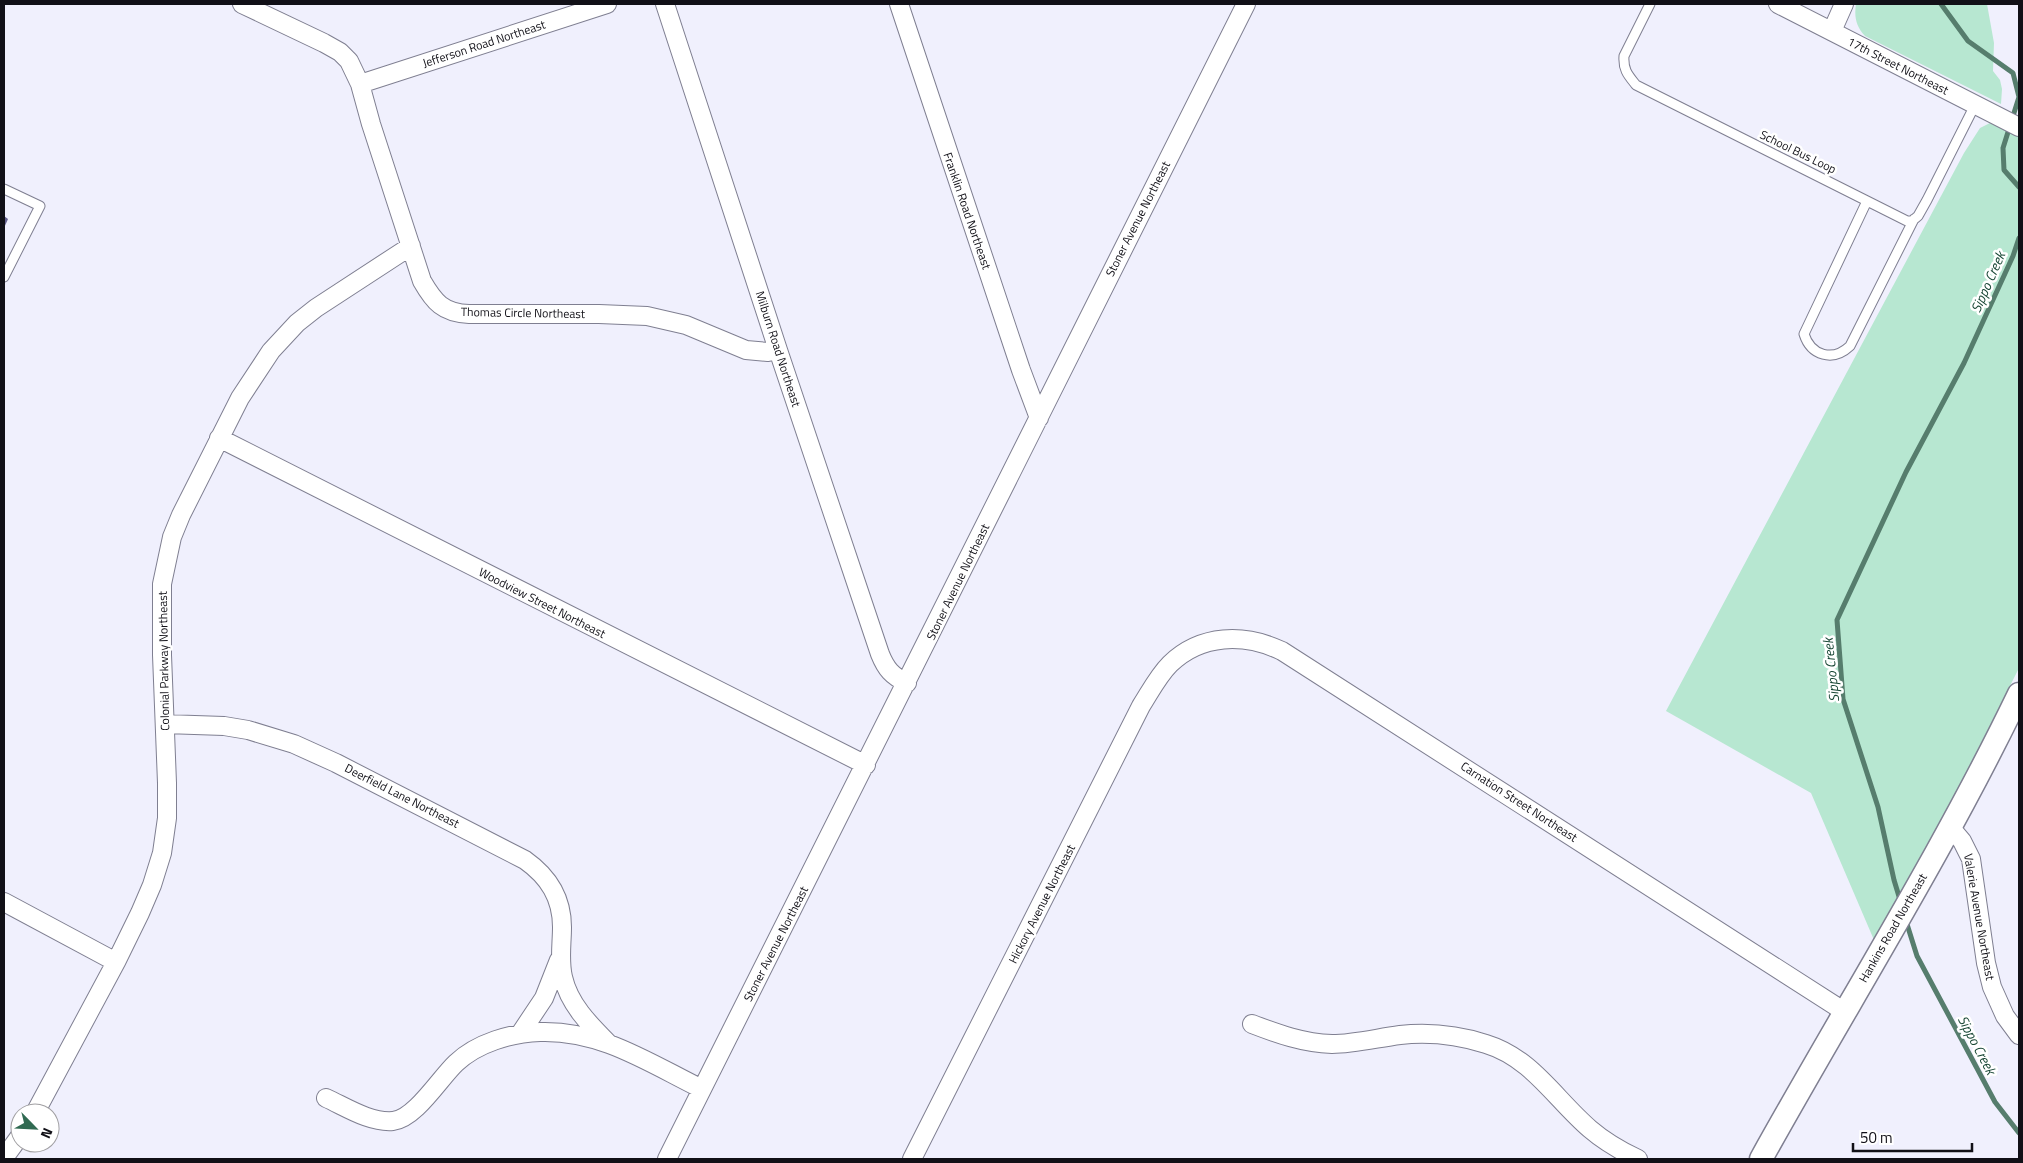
<svg xmlns="http://www.w3.org/2000/svg" width="2023" height="1163" font-family="'Titillium Web',sans-serif">
	<style>
		.green { fill: #b7e7d1 }
		.lines { fill: none; stroke-linecap: round; stroke-linejoin: round }
		.stream { stroke: #567d6d; stroke-width: 5 }
		.building { fill: #65628f }
		.service-casing { stroke: #7f7f91; stroke-width: 11 }
		.minor-casing { stroke: #7f7f91; stroke-width: 20 }
		.tertiary-casing { stroke: #7f7f91; stroke-width: 25 }
		.service { stroke: #fff; stroke-width: 9 }
		.minor { stroke: #fff; stroke-width: 18 }
		.tertiary { stroke: #fff; stroke-width: 22 }
		.labels { text-anchor: middle; stroke-width: 5; stroke-linejoin: round; paint-order: stroke }
		.street-label { font-size: 12px; fill: #111017; stroke: #fff }
		.water-label { font-size: 14px; font-style: italic; fill: #164533; stroke: #fff }
	</style>
	<rect width="100%" height="100%" fill="#f0f0fd"/>
	<path class="green" d="M 1856,4 L 1987,4 L 1994,43 L 1993,71 L 2000,80 L 2002,89 L 2001,104 L 1865,36 C 1856,26 1854,17 1856,4 Z
		M 1990,123 L 2019,136 L 2019,668 L 1943,819 L 1874,940 L 1811,793 L 1666,711 L 1964,153 L 1980,128 Z"/>
	<g class="lines">
		<path class="stream" d="M 1941,4 L 1968,41 L 2013,73 L 2019,97 L 2003,148 L 2004,170 L 2019,187
			M 1901,903 L 1894,880 L 1878,807 L 1843,699 L 1837,620 L 1906,472 L 1964,363 L 2013,256 L 2019,238
			M 1906,921 L 1917,956 L 1995,1102 L 2019,1133"/>
	</g>
	<path class="building" d="M 4,216 L 8,219 L 4,228 Z"/>
	<g class="lines">
		<g class="service-casing">
			<path id="service" d="M 1650,4 L 1624,56 C 1623,70 1628,75 1636,85 L 1907,221 L 1912,221 L 1918,216 L 1927,200 L 1975,105
				M 4,189 L 40,206 L 4,277
				M 1867,201 L 1804,334 C 1811,356 1833,362 1850,346 L 1914,219"/>
		</g>
		<g class="minor-casing">
			<path id="minor" d="M 242,4 L 324,43 L 340,52 L 349,61 L 360,84 L 371,124 L 422,281 C 434,302 443,313 469,314 L 599,314 L 647,316 L 686,325 L 746,350 L 768,352 L 778,350
				M 665,4 L 778,350 L 880,654 C 886,669 892,676 907,683
				M 899,4 L 1021,370 L 1039,418
				M 1778,4 L 2019,127
				M 1832,31 L 1844,4
				M 360,84 L 607,4
				M 219,438 L 866,765
				M 165,724 L 224,726 L 248,730 L 294,744 L 336,763 L 525,860 C 549,877 562,898 562,927 C 562,944 559,960 563,977 C 569,1004 589,1024 608,1043
				M 1951,828 L 1962,841 L 1971,859 L 1986,963 L 1992,987 L 2005,1016 L 2019,1035
				M 4,902 L 116,962
				M 1252,1024 C 1278,1034 1303,1043 1332,1044 C 1354,1044 1377,1038 1400,1035 C 1428,1032 1458,1035 1486,1044 C 1532,1058 1555,1099 1590,1129 C 1604,1141 1621,1151 1638,1159
				M 520,1034 L 544,998 L 559,960
				M 326,1098 C 346,1107 370,1123 393,1121 C 415,1119 440,1078 456,1063 C 477,1043 511,1033 540,1032 C 601,1030 649,1063 702,1089
				M 35,1113 L 116,962 L 140,913 L 152,885 L 162,853 L 167,818 L 167,783 L 162,655 L 162,584 L 172,537 L 181,515 L 240,398 L 271,351 L 297,323 L 316,308 L 411,246
				M 4,1158 L 20,1136
				M 667,1159 L 1246,4
				M 912,1159 L 1141,706 C 1150,692 1158,676 1170,664 C 1201,634 1244,633 1282,651 L 1845,1012"/>
		</g>
		<g class="tertiary-casing">
			<path id="tertiary" d="M 1761,1159 C 1847,1004 1942,854 2019,694"/>
		</g>
		<use href="#service" class="service"/>
		<use href="#minor" class="minor"/>
		<use href="#tertiary" class="tertiary"/>
	</g>
	<g class="labels">
		<g class="street-label">
			<text transform="translate(484 44) rotate(-18)" y="4">Jefferson Road Northeast</text>
			<text transform="translate(1898 66) rotate(27)" y="4">17th Street Northeast</text>
			<text transform="translate(1798 152) rotate(26)" y="4">School Bus Loop</text>
			<text transform="translate(967 211) rotate(71)" y="4">Franklin Road Northeast</text>
			<text transform="translate(1138 219) rotate(-63)" y="4">Stoner Avenue Northeast</text>
			<text transform="translate(523 313) rotate(1)" y="4">Thomas Circle Northeast</text>
			<text transform="translate(778 349) rotate(72)" y="4">Milburn Road Northeast</text>
			<text transform="translate(958 582) rotate(-64)" y="4">Stoner Avenue Northeast</text>
			<text transform="translate(542 603) rotate(27)" y="4">Woodview Street Northeast</text>
			<text transform="translate(164 661) rotate(-91)" y="4">Colonial Parkway Northeast</text>
			<text transform="translate(402 796) rotate(27)" y="4">Deerfield Lane Northeast</text>
			<text transform="translate(1519 802) rotate(33)" y="4">Carnation Street Northeast</text>
			<text transform="translate(1042 904) rotate(-63)" y="4">Hickory Avenue Northeast</text>
			<text transform="translate(1979 917) rotate(80)" y="4">Valerie Avenue Northeast</text>
			<text transform="translate(1893 928) rotate(-60)" y="4">Hankins Road Northeast</text>
			<text transform="translate(776 944) rotate(-63)" y="4">Stoner Avenue Northeast</text>
		</g>
		<g class="water-label">
			<text transform="translate(1988 282) rotate(-66)" y="5">Sippo Creek</text>
			<text transform="translate(1831 670) rotate(-96)" y="5">Sippo Creek</text>
			<text transform="translate(1977 1045) rotate(62)" y="5">Sippo Creek</text>
		</g>
	</g>
	<rect width="2023" height="1163" fill="none" stroke="#111017" stroke-width="10"/>
	<g transform="translate(35 1128) rotate(114)"><circle r="24" fill="#ffffff" stroke="#a09fa2"/>
	<path d="M0-4L9 19L0 12L-9 19Z" fill="#306a52"/>
	<text y="-8" font-size="14" font-weight="bold" text-anchor="middle" fill="#111017">N</text>
	</g>
	<path d="M1853 1143v8h119v-8" fill="none" stroke="#111017" stroke-width="2.5"/>
	<text x="1860" y="1143" font-size="15" fill="#111017" stroke="#ffffff" stroke-width="4" paint-order="stroke">50 m</text>
</svg>
